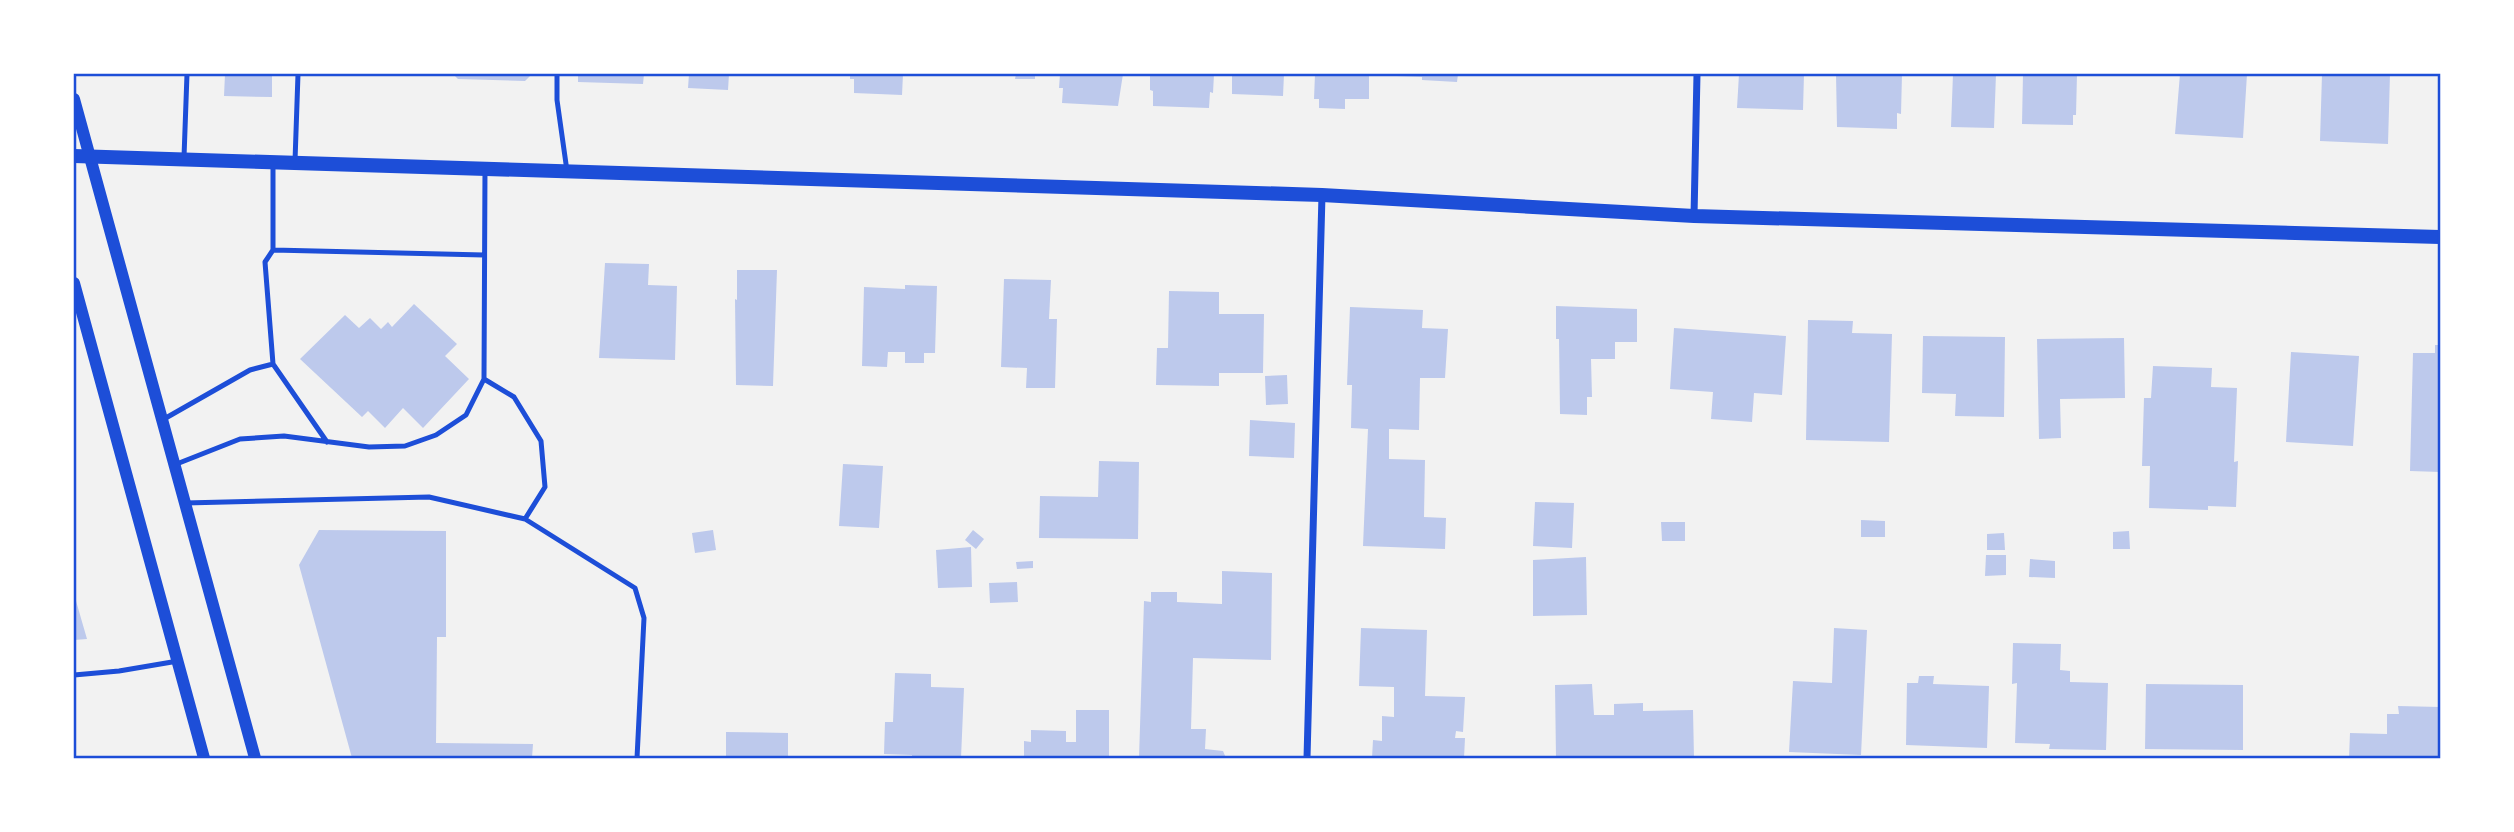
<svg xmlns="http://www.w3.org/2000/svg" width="2514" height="832" font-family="Figtree,sans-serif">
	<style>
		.building { fill: #bdc9ec }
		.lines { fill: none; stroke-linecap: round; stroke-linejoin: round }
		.service { stroke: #1d4ed8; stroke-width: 5 }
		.minor { stroke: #1d4ed8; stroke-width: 7 }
		.tertiary { stroke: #1d4ed8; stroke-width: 12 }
		.secondary { stroke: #1d4ed8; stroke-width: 14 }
		.neatline { fill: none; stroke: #1d4ed8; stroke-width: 2.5 }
	</style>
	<rect width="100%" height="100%" fill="#f2f2f2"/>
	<path class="building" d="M 225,74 L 272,74 L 272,97 L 224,96 Z
		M 453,74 L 532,74 L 525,81 L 458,79 Z
		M 578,74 L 644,74 L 643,84 L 578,82 Z
		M 689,74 L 729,74 L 728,90 L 688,88 Z
		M 850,74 L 903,74 L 902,95 L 854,93 L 854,79 L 850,79 Z
		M 1016,74 L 1035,74 L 1035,79 L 1015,79 Z
		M 1060,74 L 1123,74 L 1118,106 L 1062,103 L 1063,88 L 1059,88 Z
		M 1150,74 L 1214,74 L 1213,93 L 1210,92 L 1209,108 L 1153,106 L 1153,91 L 1150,90 Z
		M 1232,74 L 1284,74 L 1283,96 L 1232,94 Z
		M 1315,74 L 1369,74 L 1369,99 L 1345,99 L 1345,109 L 1319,108 L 1319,99 L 1314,99 Z
		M 1397,74 L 1458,74 L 1457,82 L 1422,80 L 1422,77 L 1397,76 Z
		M 1739,74 L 1804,74 L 1803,110 L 1737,108 Z
		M 1836,74 L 1902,74 L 1901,114 L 1897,113 L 1897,129 L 1837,127 Z
		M 1953,74 L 1996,74 L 1994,128 L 1951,127 Z
		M 2023,74 L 2077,74 L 2076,115 L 2073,115 L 2073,125 L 2022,124 Z
		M 2180,74 L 2247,74 L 2243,138 L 2175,134 Z
		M 2322,74 L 2390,74 L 2388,144 L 2320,141 Z
		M 605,263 L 649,264 L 648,285 L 677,286 L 675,360 L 599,358 Z
		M 737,270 L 777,270 L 773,386 L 736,385 L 735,299 L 737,300 Z
		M 1004,279 L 1051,280 L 1049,319 L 1057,319 L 1055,388 L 1026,388 L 1027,368 L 1001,367 Z
		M 905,285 L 937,286 L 935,353 L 924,353 L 924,363 L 905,363 L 905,352 L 888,352 L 887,367 L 862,366 L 864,287 L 905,289 Z
		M 1169,291 L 1219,292 L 1219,314 L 1264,314 L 1263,373 L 1219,373 L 1219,386 L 1156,385 L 1157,348 L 1168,348 Z
		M 414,304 L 457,344 L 445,356 L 469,379 L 423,428 L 403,408 L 385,428 L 368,411 L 362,417 L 300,359 L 345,315 L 359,328 L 370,318 L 381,329 L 388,322 L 392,327 Z
		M 1556,306 L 1637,309 L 1637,342 L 1615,342 L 1615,359 L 1591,359 L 1592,397 L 1587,397 L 1587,415 L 1560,414 L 1559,339 L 1556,339 Z
		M 1350,307 L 1423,310 L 1422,328 L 1448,329 L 1445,378 L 1420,378 L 1419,430 L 1389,429 L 1389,459 L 1425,460 L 1424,517 L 1446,518 L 1445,549 L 1363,546 L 1368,429 L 1351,428 L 1352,385 L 1347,385 Z
		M 1808,320 L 1853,321 L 1852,333 L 1892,334 L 1889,442 L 1806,440 Z
		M 1674,328 L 1786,336 L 1782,395 L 1754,393 L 1752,422 L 1711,419 L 1713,392 L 1670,389 Z
		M 1923,336 L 2005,337 L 2004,417 L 1955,416 L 1956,394 L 1922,393 Z
		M 2124,338 L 2125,398 L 2060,399 L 2061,438 L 2039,439 L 2037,339 Z
		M 2435,345 L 2440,345 L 2440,472 L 2410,471 L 2413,353 L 2435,353 Z
		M 2291,352 L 2359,356 L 2353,446 L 2286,442 Z
		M 2153,366 L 2212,368 L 2211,387 L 2237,388 L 2234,462 L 2238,461 L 2236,507 L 2208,506 L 2208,510 L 2149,508 L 2150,466 L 2142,466 L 2144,398 L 2151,398 Z
		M 1287,375 L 1288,404 L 1266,405 L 1265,376 Z
		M 1250,420 L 1295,423 L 1294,458 L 1249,456 Z
		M 1099,461 L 1139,462 L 1138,539 L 1039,538 L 1040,496 L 1098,497 Z
		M 843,464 L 883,466 L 879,528 L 839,526 Z
		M 1535,502 L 1574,503 L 1572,548 L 1533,546 Z
		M 1861,520 L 1885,521 L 1885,537 L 1861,537 Z
		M 1661,522 L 1685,522 L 1685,541 L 1662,541 Z
		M 319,530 L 446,531 L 446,637 L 437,637 L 436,743 L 533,744 L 532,758 L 352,758 L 299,565 Z
		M 713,530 L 716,550 L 695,553 L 692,533 Z
		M 973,530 L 984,539 L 976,549 L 965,540 Z
		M 2129,531 L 2130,549 L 2113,549 L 2113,532 Z
		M 2004,533 L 2005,550 L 1987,550 L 1987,534 Z
		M 971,547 L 972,587 L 938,588 L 936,550 Z
		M 1986,555 L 2006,555 L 2006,575 L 1985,576 Z
		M 1586,557 L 1587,615 L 1533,616 L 1533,560 Z
		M 2030,559 L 2055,561 L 2055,578 L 2029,577 Z
		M 1033,561 L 1033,568 L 1017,569 L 1016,562 Z
		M 1222,571 L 1272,573 L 1271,660 L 1193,658 L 1191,729 L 1206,729 L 1205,749 L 1223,751 L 1226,758 L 1139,758 L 1144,601 L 1151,602 L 1151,592 L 1177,592 L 1177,602 L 1222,604 Z
		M 1017,582 L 1018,602 L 990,603 L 989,583 Z
		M 74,594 L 87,639 L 74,640 Z
		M 1361,628 L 1427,630 L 1425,696 L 1465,697 L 1463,732 L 1456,731 L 1455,738 L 1465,738 L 1464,758 L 1372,758 L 1373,740 L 1382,741 L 1382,716 L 1394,717 L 1394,687 L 1359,686 Z
		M 1834,628 L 1867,630 L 1861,755 L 1789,752 L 1793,681 L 1832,683 Z
		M 2013,643 L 2061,644 L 2060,670 L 2070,671 L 2070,682 L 2108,683 L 2106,750 L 2049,749 L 2050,744 L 2015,743 L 2017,683 L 2012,684 Z
		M 895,673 L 931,674 L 931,687 L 964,688 L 961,758 L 912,758 L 912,755 L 884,754 L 885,722 L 893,722 Z
		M 1919,676 L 1934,676 L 1933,684 L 1989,686 L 1987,748 L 1906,745 L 1907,683 L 1918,683 Z
		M 1592,684 L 1594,715 L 1614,715 L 1614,704 L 1643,703 L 1643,711 L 1693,710 L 1694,758 L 1556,758 L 1555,685 Z
		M 2146,684 L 2243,685 L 2243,750 L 2145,749 Z
		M 2398,706 L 2440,707 L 2440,758 L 2349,758 L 2350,733 L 2387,734 L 2387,714 L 2399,714 Z
		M 1076,710 L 1109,710 L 1109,758 L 1024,758 L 1024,741 L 1031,742 L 1031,730 L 1066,731 L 1066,742 L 1076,742 Z
		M 726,732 L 788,733 L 788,758 L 726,758 Z"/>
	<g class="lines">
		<path class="service" d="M 557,74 L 557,100 L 567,171
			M 184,157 L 187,74
			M 295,161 L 298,74
			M 273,163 L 273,250
			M 484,379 L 514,397 L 541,441 L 545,487 L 525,519
			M 164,419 L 250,370 L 273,364
			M 327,442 L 273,364 L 265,262 L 273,250 L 484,255
			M 174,465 L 240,439 L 284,436 L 369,447 L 405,446 L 436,435 L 466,415 L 484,379 L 485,169
			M 185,503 L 429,497 L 525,519 L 635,588 L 644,618 L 637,758
			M 74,675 L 119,671 L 178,661"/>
		<path class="minor" d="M 1694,216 L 1697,74
			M 1307,758 L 1322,195"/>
		<path class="tertiary" d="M 74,99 L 255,758
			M 74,283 L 204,758"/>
		<path class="secondary" d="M 74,156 L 1322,195 L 1694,216 L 2440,237"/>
	</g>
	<rect width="2514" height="832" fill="none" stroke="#ffffff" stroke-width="150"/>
	<rect x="75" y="75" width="2364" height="682" class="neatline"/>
</svg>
